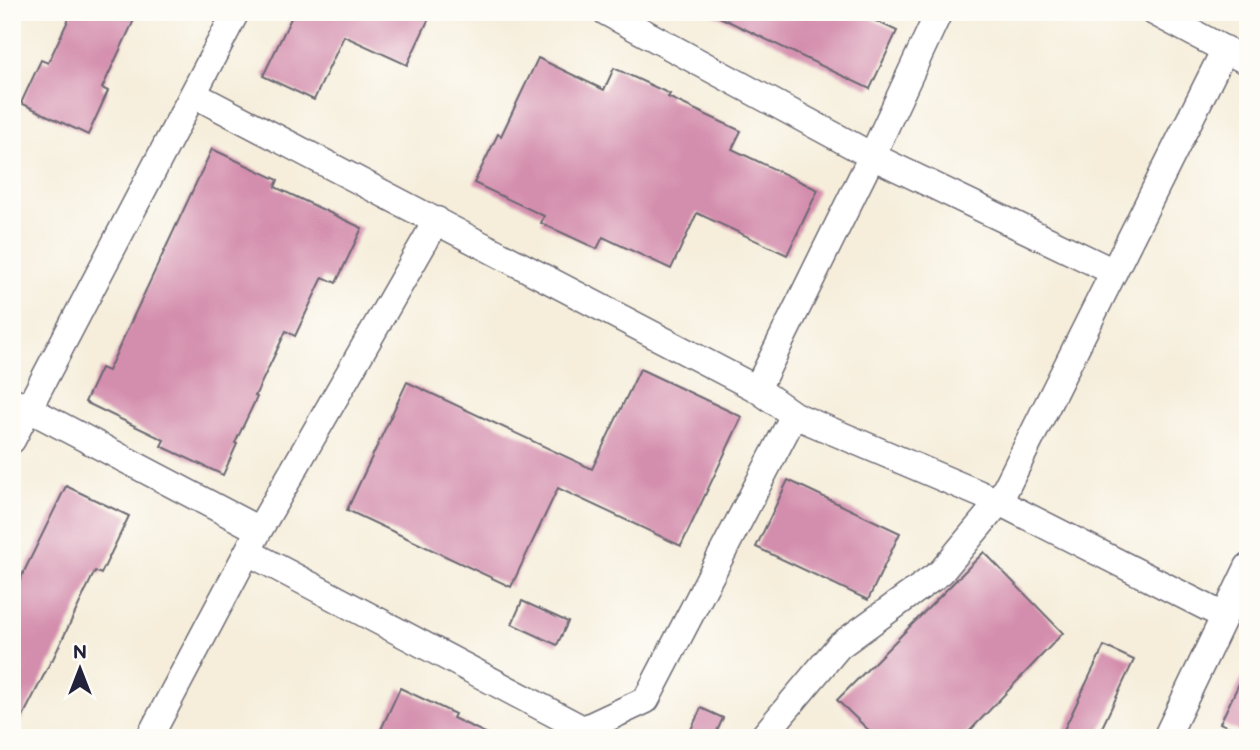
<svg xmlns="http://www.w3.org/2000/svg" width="1260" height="750" font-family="'Balsamiq Sans',sans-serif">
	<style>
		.building { fill: #d48ead }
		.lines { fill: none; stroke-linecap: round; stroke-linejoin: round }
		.minor-casing { stroke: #6c6973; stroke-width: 29 }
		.minor { stroke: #fff; stroke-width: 26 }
	</style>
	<rect width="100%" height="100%" fill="#fdfcf7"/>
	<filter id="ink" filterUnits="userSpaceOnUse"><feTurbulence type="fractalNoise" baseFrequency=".0143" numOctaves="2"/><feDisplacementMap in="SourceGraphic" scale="14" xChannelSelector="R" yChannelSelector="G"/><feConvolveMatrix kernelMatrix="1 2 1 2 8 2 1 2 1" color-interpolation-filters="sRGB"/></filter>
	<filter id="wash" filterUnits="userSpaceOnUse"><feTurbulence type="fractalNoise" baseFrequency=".00686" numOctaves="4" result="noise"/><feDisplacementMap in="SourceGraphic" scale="28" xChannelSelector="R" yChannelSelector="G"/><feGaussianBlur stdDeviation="1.57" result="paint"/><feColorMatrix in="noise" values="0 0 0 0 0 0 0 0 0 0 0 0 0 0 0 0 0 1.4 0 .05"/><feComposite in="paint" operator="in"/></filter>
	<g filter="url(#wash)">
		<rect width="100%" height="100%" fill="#f6eedb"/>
		<g id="blocks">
			<path class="building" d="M 72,12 L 122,12 L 135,18 L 102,88 L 108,91 L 88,135 L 21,103 L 41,60 L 48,63 Z
				M 294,12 L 432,12 L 407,65 L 344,36 L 314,100 L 263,76 Z
				M 709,12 L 857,12 L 897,31 L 870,89 Z
				M 538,58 L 604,90 L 614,68 L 670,94 L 668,97 L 741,131 L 732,149 L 818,190 L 787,255 L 697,213 L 671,269 L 603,237 L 597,249 L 541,223 L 544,216 L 474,183 L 498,134 L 501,136 Z
				M 212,149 L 278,180 L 275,187 L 362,228 L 336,283 L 323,277 L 295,336 L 286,331 L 255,396 L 257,397 L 235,443 L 237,444 L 223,475 L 161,446 L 164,440 L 85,402 L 101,368 L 108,371 Z
				M 640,369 L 742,417 L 681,546 L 558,488 L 511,587 L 347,510 L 407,382 L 592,469 Z
				M 788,480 L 900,533 L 868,600 L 756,547 Z
				M 66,486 L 129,516 L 101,574 L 95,571 L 52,661 L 51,661 L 12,738 L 12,596 Z
				M 984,552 L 1063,633 L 963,738 L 877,738 L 837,700 Z
				M 522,601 L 568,622 L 557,645 L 512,624 Z
				M 1104,646 L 1134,660 L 1097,738 L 1060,738 Z
				M 1248,665 L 1248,736 L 1220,723 Z
				M 400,688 L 455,714 L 453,718 L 496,738 L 377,738 Z
				M 701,708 L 723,718 L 714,738 L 687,738 Z"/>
		</g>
	</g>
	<g filter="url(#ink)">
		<use href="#blocks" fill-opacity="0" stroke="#6c6973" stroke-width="2"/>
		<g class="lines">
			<g class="minor-casing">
				<path id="minor" d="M 606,12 L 872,156 L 1114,272
					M 1154,12 L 1248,62
					M 193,94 L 757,389 L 794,415 L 999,502 L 1224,616
					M 757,389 L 872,156 L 939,12
					M 12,400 L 259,530
					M 12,440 L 236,12
					M 248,552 L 598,737
					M 149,738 L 259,530 L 437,220
					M 579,738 L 584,729 L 646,700 L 794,415
					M 762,738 L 839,646 L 941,572 L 999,502 L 1225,49
					M 1166,738 L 1248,567"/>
			</g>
			<use href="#minor" class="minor"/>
		</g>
	</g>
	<rect width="1260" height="750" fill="none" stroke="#fdfcf7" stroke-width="42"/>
	<g transform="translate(80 669)" stroke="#fdfcf7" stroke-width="5" paint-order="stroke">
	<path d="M0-5L12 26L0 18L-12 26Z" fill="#22223b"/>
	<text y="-10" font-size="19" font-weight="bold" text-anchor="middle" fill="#22223b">N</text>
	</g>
</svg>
